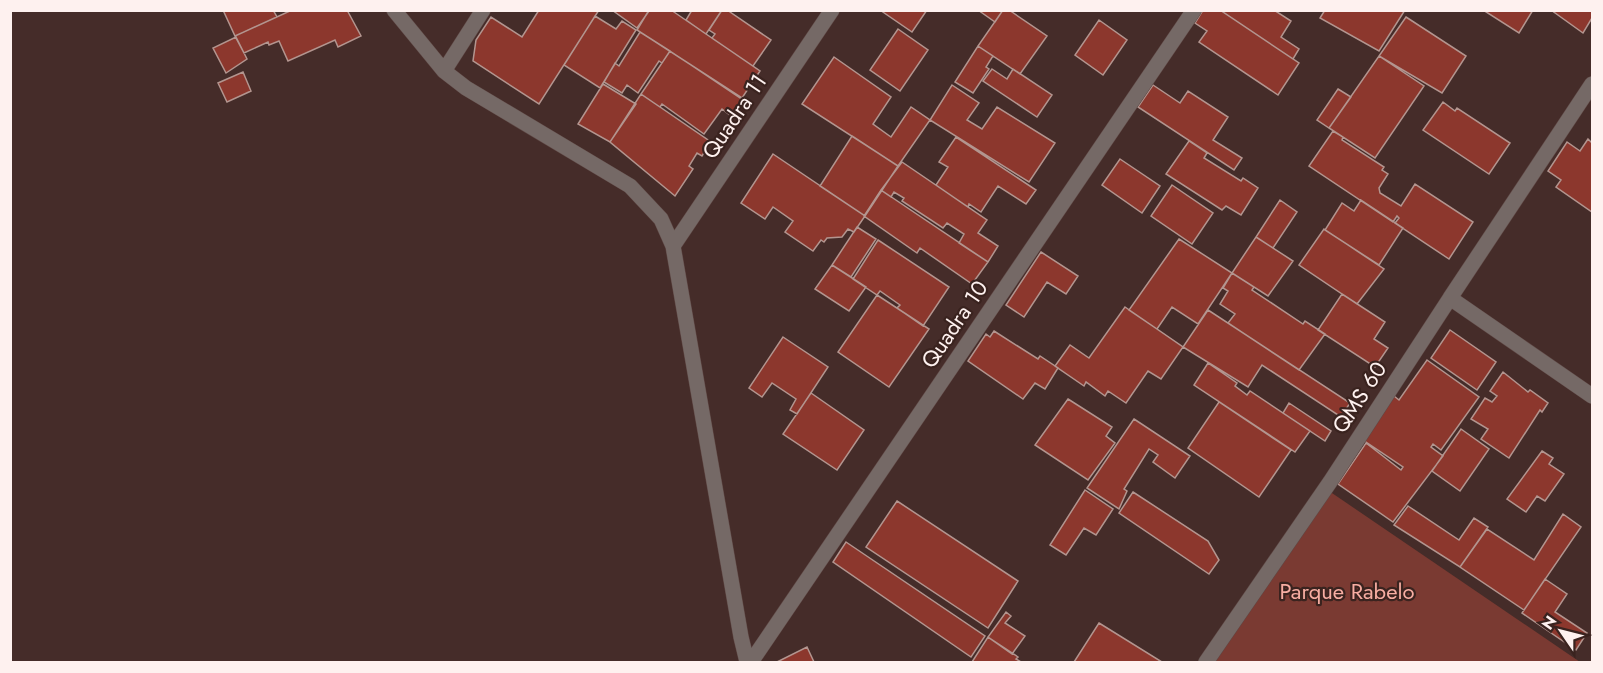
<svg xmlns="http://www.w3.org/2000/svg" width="1603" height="673" font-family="Jost,sans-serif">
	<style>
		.green { fill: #7a3a32 }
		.building { fill: #8c372d; stroke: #b3958f; stroke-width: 1.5 }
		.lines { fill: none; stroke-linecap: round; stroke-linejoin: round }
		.minor-casing { stroke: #5f4845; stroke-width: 16 }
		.minor { stroke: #756966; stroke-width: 15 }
		.labels { text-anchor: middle; stroke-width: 4.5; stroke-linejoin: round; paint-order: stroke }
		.street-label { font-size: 22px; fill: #fef1ef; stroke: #3a231f }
		.park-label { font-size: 22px; fill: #f7ada2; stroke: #3a231f }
	</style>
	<rect width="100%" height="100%" fill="#452c29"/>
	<path class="green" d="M 1329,491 L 1580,662 L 1211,662 Z"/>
	<path class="building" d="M 223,10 L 273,10 L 277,17 L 235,36 Z
		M 347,10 L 361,36 L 338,47 L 335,40 L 288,61 L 279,41 L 269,45 L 268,42 L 244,53 L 235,36 L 292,10 Z
		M 539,10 L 599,10 L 539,104 L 473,61 L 476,40 L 491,17 L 522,37 Z
		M 612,10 L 648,10 L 649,11 L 637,28 Z
		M 671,10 L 760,71 L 742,98 L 637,30 L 649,10 Z
		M 692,10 L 722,10 L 706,34 L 686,20 Z
		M 722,10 L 727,10 L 771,40 L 753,66 L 712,38 L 715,34 L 709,30 Z
		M 880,10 L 927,10 L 912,32 Z
		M 978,10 L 1003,10 L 995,22 Z
		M 1003,10 L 1009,10 L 1047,36 L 1020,74 L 978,46 Z
		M 1203,10 L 1220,10 L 1299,63 L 1278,95 L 1199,42 L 1207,31 L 1195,23 Z
		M 1220,10 L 1274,10 L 1291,21 L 1281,37 L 1299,49 L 1293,59 Z
		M 1325,10 L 1405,10 L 1379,51 L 1320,18 Z
		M 1483,10 L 1533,10 L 1519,33 Z
		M 1551,10 L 1592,10 L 1592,18 L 1583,33 Z
		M 595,16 L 616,29 L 622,21 L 636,30 L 600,88 L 564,65 Z
		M 1406,17 L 1466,56 L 1442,93 L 1379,56 Z
		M 1099,20 L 1127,40 L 1103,75 L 1075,55 Z
		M 898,29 L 928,50 L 900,91 L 870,70 Z
		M 640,32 L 670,51 L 662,63 L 659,61 L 638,93 L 627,85 L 622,93 L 604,82 L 615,63 L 619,66 Z
		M 236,37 L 247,59 L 226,73 L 213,48 Z
		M 978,46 L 993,56 L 986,67 L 989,69 L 973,93 L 955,82 Z
		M 670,51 L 743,100 L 731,116 L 722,109 L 704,134 L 662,104 L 660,107 L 641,94 Z
		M 1379,56 L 1424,86 L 1375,158 L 1329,128 Z
		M 834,57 L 891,97 L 873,124 L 891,137 L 911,107 L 930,120 L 898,166 L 802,104 Z
		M 992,69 L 1007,79 L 1013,69 L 1052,95 L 1037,117 L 983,81 Z
		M 243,72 L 251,91 L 227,102 L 218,83 Z
		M 603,84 L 636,104 L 610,142 L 578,124 Z
		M 952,85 L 979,103 L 967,120 L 982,129 L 997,107 L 1055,143 L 1029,182 L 930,120 Z
		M 1153,85 L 1180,103 L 1188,91 L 1228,117 L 1213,140 L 1242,158 L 1234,170 L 1138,107 Z
		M 1338,89 L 1351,97 L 1329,128 L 1317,120 Z
		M 641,94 L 711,142 L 702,156 L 697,153 L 689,166 L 693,169 L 675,196 L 610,142 Z
		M 1443,102 L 1455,111 L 1457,108 L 1510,143 L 1489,174 L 1423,130 Z
		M 1333,131 L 1343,137 L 1342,140 L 1384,167 L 1382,170 L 1388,174 L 1379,188 L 1380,193 L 1401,206 L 1415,184 L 1473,222 L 1449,259 L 1395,223 L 1399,218 L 1397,216 L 1393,222 L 1309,166 Z
		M 852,136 L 898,166 L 865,216 L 820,186 Z
		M 956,137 L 1036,190 L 1026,204 L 998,186 L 981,212 L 969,204 L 968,207 L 936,185 L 948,167 L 939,162 Z
		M 1588,139 L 1592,143 L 1592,212 L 1556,187 L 1561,180 L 1548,171 L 1567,142 L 1580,151 Z
		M 1189,141 L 1207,153 L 1204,158 L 1241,181 L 1243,178 L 1258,188 L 1241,215 L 1226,206 L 1222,210 L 1166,174 Z
		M 773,154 L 865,216 L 854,232 L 848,229 L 842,237 L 827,238 L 824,242 L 821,240 L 813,251 L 785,232 L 793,221 L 773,207 L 765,219 L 741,203 Z
		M 1120,159 L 1160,186 L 1142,213 L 1102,185 Z
		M 902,162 L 987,220 L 978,233 L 998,246 L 988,262 L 959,243 L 964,234 L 947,223 L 943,228 L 902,201 L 904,198 L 894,192 L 891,197 L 881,190 Z
		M 1172,185 L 1213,213 L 1192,244 L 1151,216 Z
		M 881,190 L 988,262 L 972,284 L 920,248 L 917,253 L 864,216 Z
		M 1280,200 L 1297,212 L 1273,248 L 1256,237 Z
		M 1361,200 L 1403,228 L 1379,265 L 1325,230 L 1342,203 L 1354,211 Z
		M 857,227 L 876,239 L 851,277 L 832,265 Z
		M 1324,229 L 1384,269 L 1357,304 L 1299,265 Z
		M 1256,237 L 1293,261 L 1268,296 L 1232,273 Z
		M 1179,239 L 1232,273 L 1198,324 L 1172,307 L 1157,329 L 1129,310 Z
		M 878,240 L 949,287 L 923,326 L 897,308 L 900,305 L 880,291 L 877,295 L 853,279 Z
		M 1041,252 L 1078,276 L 1066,294 L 1047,282 L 1024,317 L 1006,305 Z
		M 832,265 L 866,287 L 849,311 L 815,289 Z
		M 1232,273 L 1254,287 L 1252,290 L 1303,324 L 1305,321 L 1325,334 L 1299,370 L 1228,323 L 1235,314 L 1220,304 L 1228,291 L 1223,288 Z
		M 1342,294 L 1385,322 L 1374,339 L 1388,348 L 1375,367 L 1318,330 Z
		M 877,295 L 929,329 L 889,387 L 838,352 Z
		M 1125,307 L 1183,347 L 1161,379 L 1148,371 L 1126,403 L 1108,391 L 1105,396 L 1086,382 L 1084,386 L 1055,366 L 1070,345 L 1089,358 Z
		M 1208,310 L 1350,403 L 1341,417 L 1262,365 L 1248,387 L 1183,347 Z
		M 1450,330 L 1496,362 L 1477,390 L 1431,358 Z
		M 994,331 L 1038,359 L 1040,356 L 1058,368 L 1045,389 L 1035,383 L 1023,399 L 968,361 L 986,334 L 990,337 Z
		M 783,337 L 828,367 L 797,414 L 790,410 L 796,399 L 772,383 L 762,397 L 749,388 Z
		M 1427,360 L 1479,397 L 1441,450 L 1433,444 L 1431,447 L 1443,456 L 1393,522 L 1338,484 L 1366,443 L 1401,470 L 1403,467 L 1363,440 L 1394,396 L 1399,400 Z
		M 1208,363 L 1237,383 L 1235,386 L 1247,395 L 1250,391 L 1310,431 L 1295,452 L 1194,385 Z
		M 1503,372 L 1528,392 L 1530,390 L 1548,403 L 1542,412 L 1540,410 L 1509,458 L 1481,439 L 1488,429 L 1471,419 L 1485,398 L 1492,402 L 1497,396 L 1490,391 Z
		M 811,393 L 864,430 L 837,470 L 783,434 Z
		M 1068,399 L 1112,427 L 1106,436 L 1115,443 L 1088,480 L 1035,445 Z
		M 1219,402 L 1291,450 L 1259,497 L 1188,448 Z
		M 1289,403 L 1331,431 L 1325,441 L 1283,413 Z
		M 1134,419 L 1190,456 L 1175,478 L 1153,462 L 1158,455 L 1149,449 L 1124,489 L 1127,491 L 1119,509 L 1087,488 Z
		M 1461,429 L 1489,449 L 1460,491 L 1432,471 Z
		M 1542,451 L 1553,458 L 1549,464 L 1564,474 L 1545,501 L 1537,496 L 1526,512 L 1507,499 Z
		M 1085,490 L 1113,509 L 1096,535 L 1084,528 L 1066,555 L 1050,545 Z
		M 1133,492 L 1208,541 L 1219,560 L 1209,574 L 1119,513 Z
		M 897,501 L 1018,581 L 988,628 L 866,547 Z
		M 1408,506 L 1459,540 L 1474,518 L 1488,527 L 1460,567 L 1394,525 Z
		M 1563,514 L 1581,527 L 1524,610 L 1460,567 L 1487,529 L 1534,560 Z
		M 846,542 L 985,636 L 971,657 L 833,562 Z
		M 1545,579 L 1567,594 L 1555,612 L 1587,633 L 1576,650 L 1522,613 Z
		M 1006,612 L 1011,616 L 1005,623 L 1025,636 L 1012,654 L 988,637 Z
		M 1099,623 L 1162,662 L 1074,662 Z
		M 988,637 L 1018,657 L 1016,659 L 1021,662 L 972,662 Z
		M 807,647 L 814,662 L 777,662 Z"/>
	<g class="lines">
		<g class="minor-casing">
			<path id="minor" d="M 394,10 L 444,71 L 466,88 L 630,186 L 661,219 L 673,246 L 741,637 L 747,662
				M 444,71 L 483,10
				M 673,246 L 832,10
				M 1450,298 L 1592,84
				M 751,662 L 1194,10
				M 1206,662 L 1330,482 L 1450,298 L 1592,396"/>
		</g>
		<use href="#minor" class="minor"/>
	</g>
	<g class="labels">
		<g class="street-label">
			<text transform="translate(734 116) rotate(-56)" y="8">Quadra 11</text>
			<text transform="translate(954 324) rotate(-56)" y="8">Quadra 10</text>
			<text transform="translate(1359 397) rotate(-57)" y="8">QMS 60</text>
		</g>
		<g class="park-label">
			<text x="1347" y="599">Parque Rabelo</text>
		</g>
	</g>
	<rect width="1603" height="673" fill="none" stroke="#fef1ef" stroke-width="24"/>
	<g transform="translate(1561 631) rotate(305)" stroke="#3a231f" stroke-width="4.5" paint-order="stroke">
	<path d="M0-4.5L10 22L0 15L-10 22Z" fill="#fef1ef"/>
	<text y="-9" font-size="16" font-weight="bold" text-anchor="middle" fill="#fef1ef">N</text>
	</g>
</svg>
